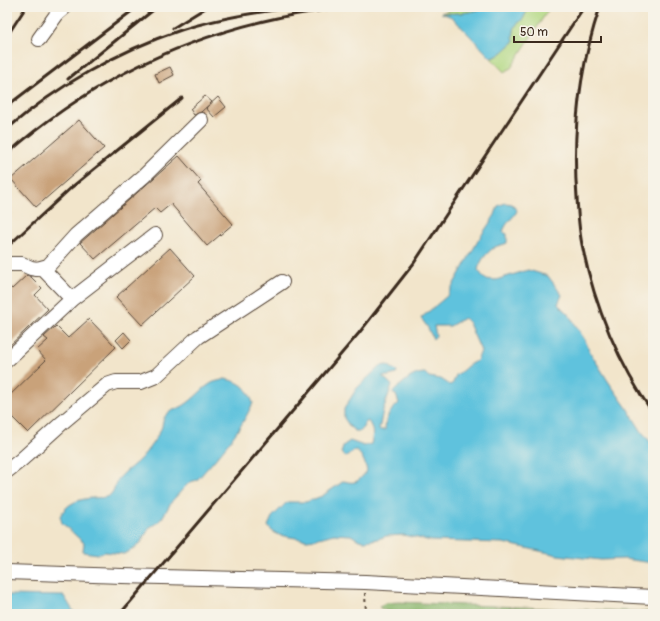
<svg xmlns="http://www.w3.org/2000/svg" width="660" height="621" font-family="Pangolin,sans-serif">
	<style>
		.green { fill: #b1d882; stroke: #768150 }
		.forest { fill: #8cb870; stroke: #647147 }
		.water { fill: #5fc2dd; stroke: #4d767e }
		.building { fill: #c9a27a }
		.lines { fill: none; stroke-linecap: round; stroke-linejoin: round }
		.minor-casing { stroke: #564638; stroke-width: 16 }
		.path { stroke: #564638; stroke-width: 2; stroke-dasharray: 3 3; stroke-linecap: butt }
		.minor { stroke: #fff; stroke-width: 14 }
		.rail { stroke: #3b2a1e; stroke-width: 3 }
	</style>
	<rect width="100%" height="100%" fill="#f7f3e8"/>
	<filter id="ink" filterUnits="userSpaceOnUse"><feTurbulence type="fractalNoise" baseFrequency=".025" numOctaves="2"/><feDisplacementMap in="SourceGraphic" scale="8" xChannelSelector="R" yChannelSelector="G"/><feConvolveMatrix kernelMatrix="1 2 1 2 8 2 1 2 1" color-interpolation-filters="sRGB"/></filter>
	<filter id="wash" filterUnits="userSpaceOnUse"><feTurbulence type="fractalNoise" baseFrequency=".012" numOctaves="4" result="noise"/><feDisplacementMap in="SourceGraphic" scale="16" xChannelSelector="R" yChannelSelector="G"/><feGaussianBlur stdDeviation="0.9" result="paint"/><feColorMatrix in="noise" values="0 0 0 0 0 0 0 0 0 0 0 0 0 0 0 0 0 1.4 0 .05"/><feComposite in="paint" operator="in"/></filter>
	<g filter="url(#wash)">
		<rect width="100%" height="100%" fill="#f2e5cb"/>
		<path class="green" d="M 458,7 L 487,7 C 473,13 456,14 441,13 Z
			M 529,7 L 550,7 L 511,68 L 504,72 L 491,58 C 501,56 506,48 514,42 L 513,36 L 515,26 L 523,19 Z"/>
		<path class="forest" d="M 399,602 L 466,605 L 653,612 L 653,614 L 450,614 L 446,613 L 437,614 L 395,614 C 390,610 384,612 379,607 L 385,603 Z"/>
		<path class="water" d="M 487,7 L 529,7 L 523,19 L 515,26 L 513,36 L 514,42 C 506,48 501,56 491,58 L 452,17 L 441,13 C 456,14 473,13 487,7 Z
			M 505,203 L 512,204 L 517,211 C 512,220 506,222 503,232 L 507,234 L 507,243 C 503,245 499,245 495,247 C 487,252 480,261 478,270 L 485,279 L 496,280 L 528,270 L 548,276 L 562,295 L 558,304 L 569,315 L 585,340 L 590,352 L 608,381 L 627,408 L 642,432 L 653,445 L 653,563 L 624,559 L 601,560 L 558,555 L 503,543 L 432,541 L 403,535 L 386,536 L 378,539 L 365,541 L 359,540 L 351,535 L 334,534 L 315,539 L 307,540 L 279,535 L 272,531 L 268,526 L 272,517 L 287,502 L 306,502 L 322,496 L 344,481 C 357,485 359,480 367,471 C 365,462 362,454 355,450 L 346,457 L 341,453 L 344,445 L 350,441 L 364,446 L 371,444 C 373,436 374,429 368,421 L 365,423 L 361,431 L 355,431 L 350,427 L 344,418 L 344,409 L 357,388 L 380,366 L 387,365 L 397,371 L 396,374 L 389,376 L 382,376 L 392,385 L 383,410 L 379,430 L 385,430 C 386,416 389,412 399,403 L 396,395 L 392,393 C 402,384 411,373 425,373 L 429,377 L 441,379 L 450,385 L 453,383 L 456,375 C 465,370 467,364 477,361 L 481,351 L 473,333 L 469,323 L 464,318 L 450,326 L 434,326 L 436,336 L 433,339 L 428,328 L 421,318 L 447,296 L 479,239 L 495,215 L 498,206 Z
			M 225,379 C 241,382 247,387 253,403 C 238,435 220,454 197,480 L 190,482 L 183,489 L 172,501 L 162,518 L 157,523 L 150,527 L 141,542 L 133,549 L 124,554 L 105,552 L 98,554 L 83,552 L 84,543 L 62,523 L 60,516 C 67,503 79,499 93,498 C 100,497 106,499 111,494 C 115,490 115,482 119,478 C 126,470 135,465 142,457 C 148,450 156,439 161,429 C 163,425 162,420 166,415 C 169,411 174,410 179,408 C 192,402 199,391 210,384 C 214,381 220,381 225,379 Z
			M 7,595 L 64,596 L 75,614 L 7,614 Z"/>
		<g id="blocks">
			<path class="building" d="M 170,67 L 174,75 L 159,83 L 155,74 Z
				M 205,96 L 212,102 L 201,112 L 194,115 L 190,109 Z
				M 218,97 L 226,107 L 214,117 L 206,108 Z
				M 79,120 L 104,148 L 36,207 L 11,179 Z
				M 179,156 L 201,181 L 198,184 L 233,224 L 207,246 L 171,204 L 160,213 L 155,208 L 95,259 L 80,243 Z
				M 170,248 L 195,276 L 142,325 L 116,297 Z
				M 27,275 L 31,277 L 42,288 L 35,295 L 48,309 L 7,348 L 7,284 L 12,289 Z
				M 89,319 L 116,347 L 28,433 L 7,412 L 7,398 L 46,360 L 37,350 L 48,340 L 44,337 L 56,326 L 68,338 Z
				M 124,332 L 131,340 L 123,348 L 116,340 Z"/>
		</g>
	</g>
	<g filter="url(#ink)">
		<use href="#blocks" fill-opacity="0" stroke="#564638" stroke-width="1"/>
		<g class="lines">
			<g class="minor-casing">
				<path id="minor" d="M 39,39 L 57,14 L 65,7
					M 7,264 L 22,264 L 31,268 L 37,269 L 48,266 L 76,235 L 144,176 L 201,120
					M 42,268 L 72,299
					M 7,360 L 72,299 L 155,235
					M 7,471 L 21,460 L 63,422 L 107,385 L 116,382 L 141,382 L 156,376 L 198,337 L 282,282
					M 7,572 L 122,576 L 365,582 L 653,597"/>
			</g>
			<path class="path" d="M 365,593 L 366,614"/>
			<use href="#minor" class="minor"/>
			<path class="rail" d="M 600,7 C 579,69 572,133 577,198 C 578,215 579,233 583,249 C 595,307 619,365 653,413
				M 173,28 L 207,7
				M 7,36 L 26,7
				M 68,79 L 157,7
				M 7,106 L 137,7
				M 7,129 C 57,86 118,51 181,30 C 217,18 257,12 295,7
				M 7,154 C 85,85 176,40 277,18 C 300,13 324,10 346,7
				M 7,247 L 72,187 L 182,98
				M 120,614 L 359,333 L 414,263 L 584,7"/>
		</g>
	</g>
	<rect width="660" height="621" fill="none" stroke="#f7f3e8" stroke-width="24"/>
	<path d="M514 36v6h87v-6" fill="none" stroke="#3b2a1e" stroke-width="2"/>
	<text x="520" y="36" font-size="12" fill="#3b2a1e" stroke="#f7f3e8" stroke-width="3" paint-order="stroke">50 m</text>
</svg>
